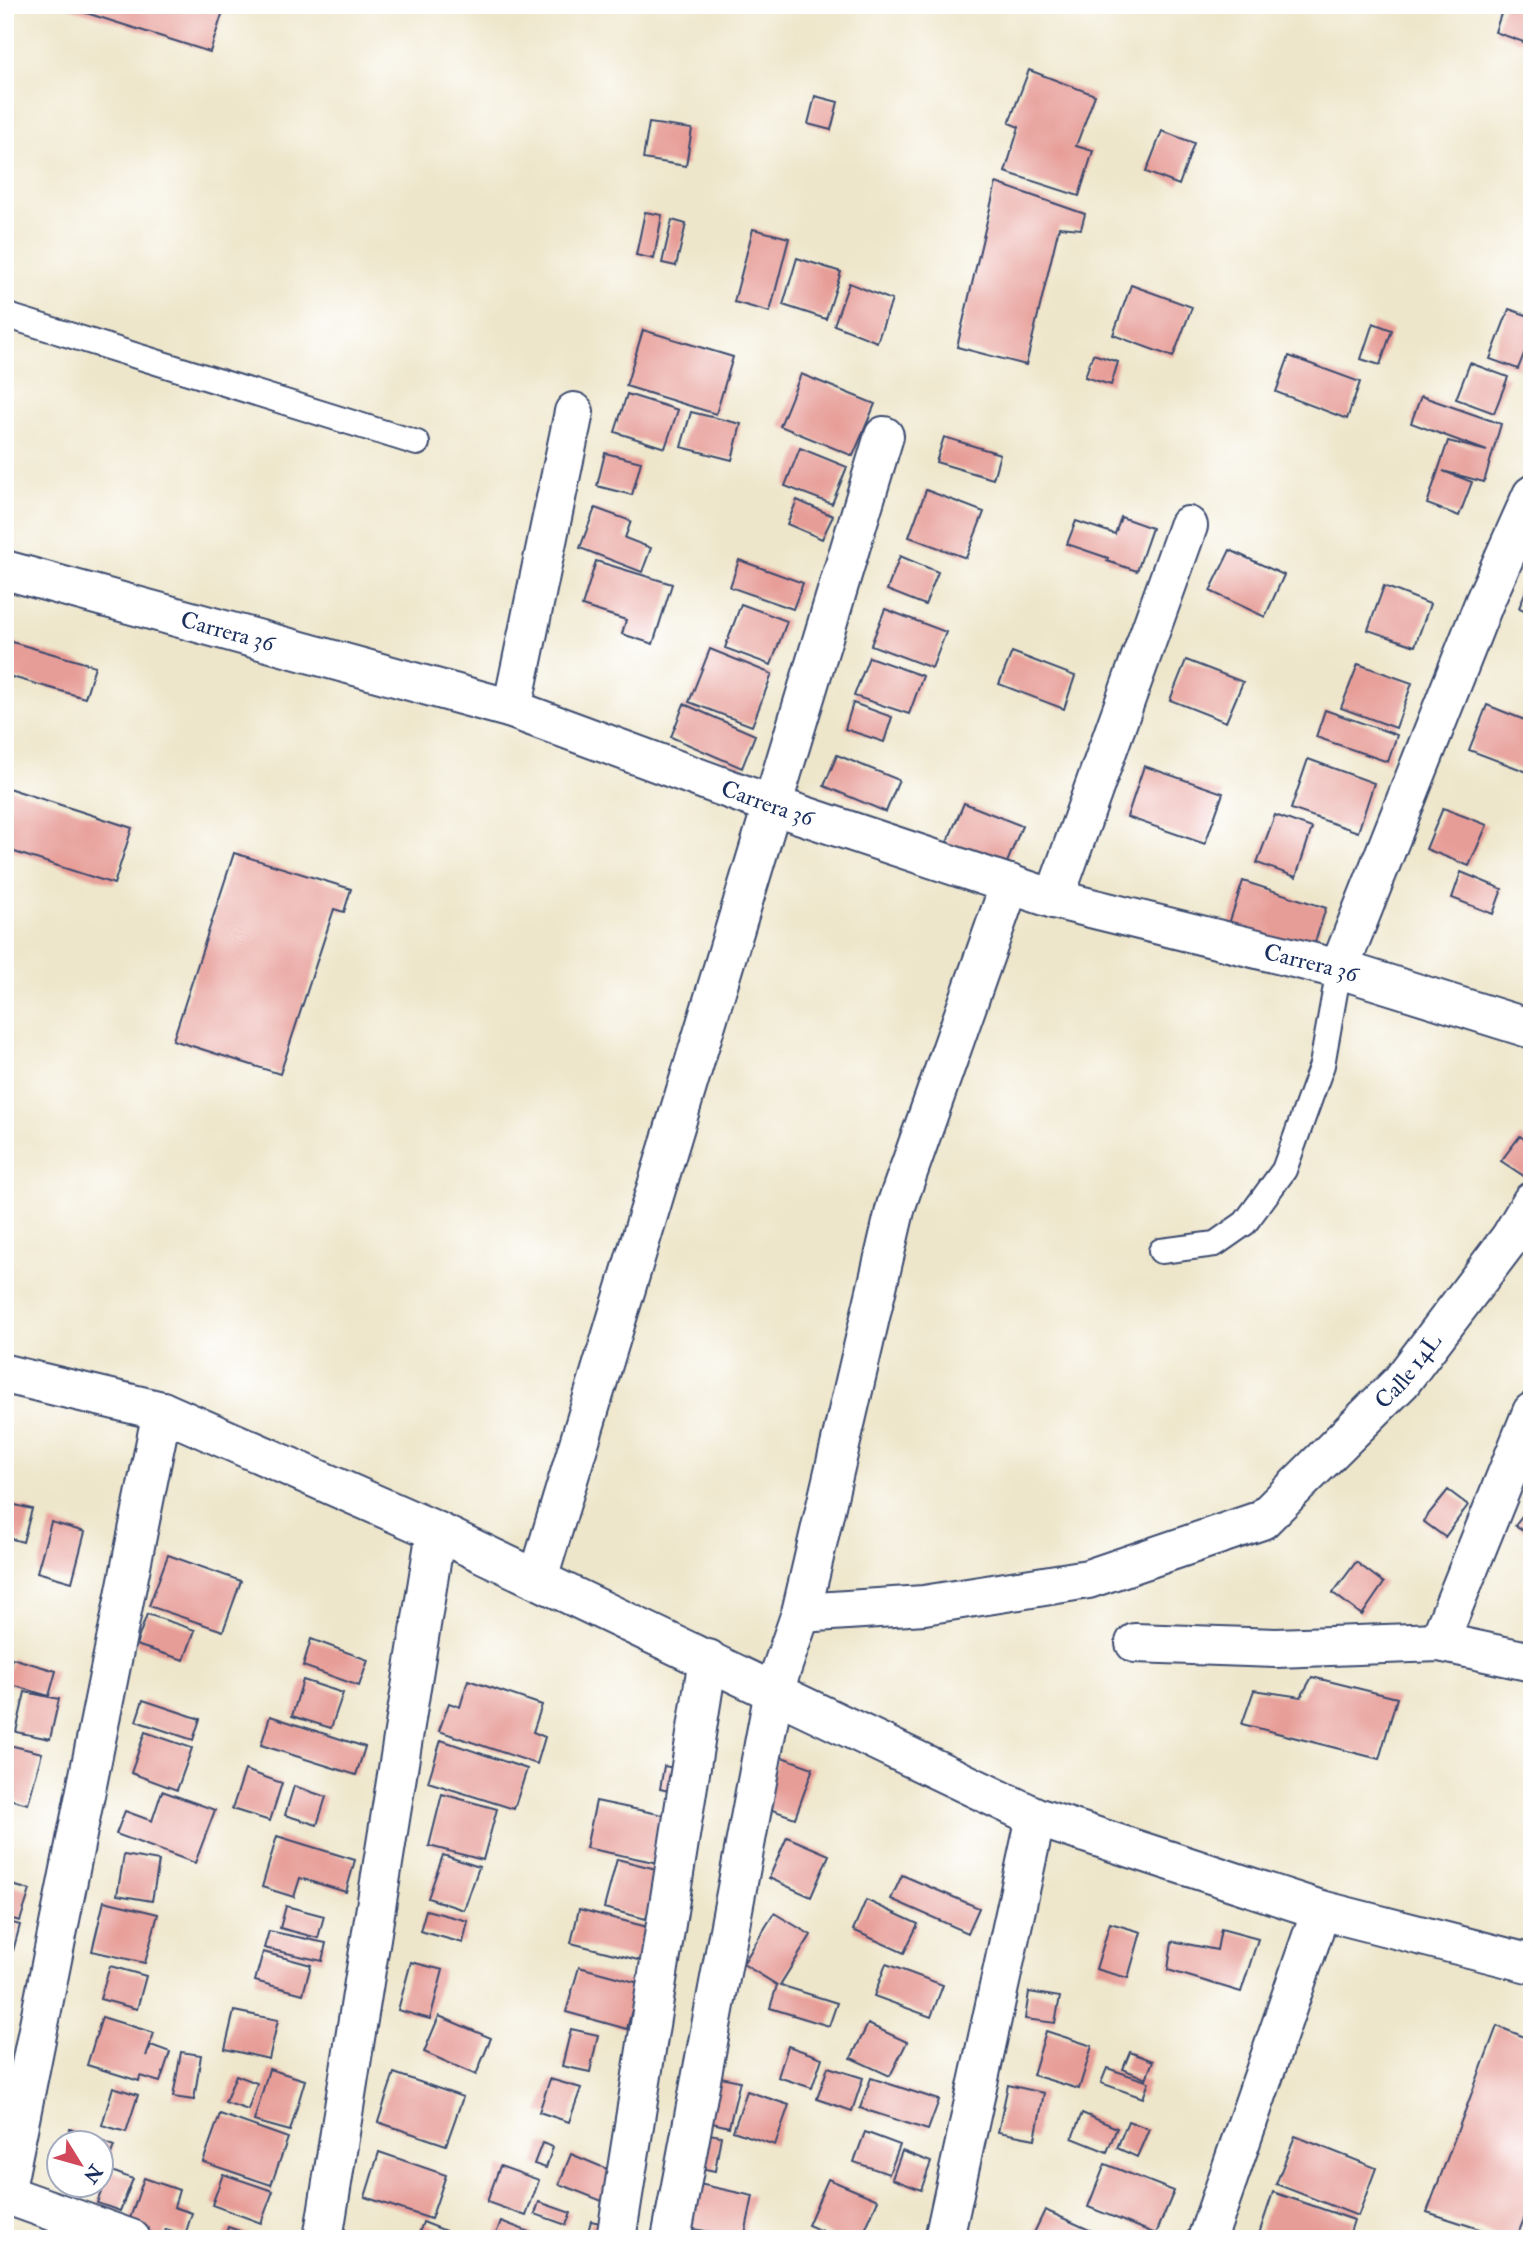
<svg xmlns="http://www.w3.org/2000/svg" width="1537" height="2244" font-family="'IM FELL Double Pica',serif">
	<style>
		.building { fill: #e79d97 }
		.lines { fill: none; stroke-linecap: round; stroke-linejoin: round }
		.service-casing { stroke: #3b4a6e; stroke-width: 28 }
		.minor-casing { stroke: #3b4a6e; stroke-width: 42 }
		.service { stroke: #fff; stroke-width: 24 }
		.minor { stroke: #fff; stroke-width: 38 }
		.labels { text-anchor: middle; stroke-width: 7; stroke-linejoin: round; paint-order: stroke }
		.street-label { font-size: 23px; fill: #1b2f5e; stroke: #fff }
	</style>
	<rect width="100%" height="100%" fill="#fff"/>
	<filter id="ink" filterUnits="userSpaceOnUse"><feTurbulence type="fractalNoise" baseFrequency=".0143" numOctaves="2"/><feDisplacementMap in="SourceGraphic" scale="14" xChannelSelector="R" yChannelSelector="G"/><feConvolveMatrix kernelMatrix="1 2 1 2 8 2 1 2 1" color-interpolation-filters="sRGB"/></filter>
	<filter id="wash" filterUnits="userSpaceOnUse"><feTurbulence type="fractalNoise" baseFrequency=".00686" numOctaves="4" result="noise"/><feDisplacementMap in="SourceGraphic" scale="28" xChannelSelector="R" yChannelSelector="G"/><feGaussianBlur stdDeviation="1.57" result="paint"/><feColorMatrix in="noise" values="0 0 0 0 0 0 0 0 0 0 0 0 0 0 0 0 0 1.4 0 .05"/><feComposite in="paint" operator="in"/></filter>
	<g filter="url(#wash)">
		<rect width="100%" height="100%" fill="#eee6ca"/>
		<g id="blocks">
			<path class="building" d="M 61,5 L 225,5 L 210,52 Z
				M 1504,5 L 1532,5 L 1532,45 L 1495,32 Z
				M 1029,70 L 1095,95 L 1076,146 L 1093,151 L 1079,196 L 1005,172 L 1019,127 L 1009,123 Z
				M 815,96 L 838,102 L 831,130 L 808,124 Z
				M 649,123 L 692,129 L 686,166 L 643,159 Z
				M 1162,131 L 1194,143 L 1179,185 L 1146,172 Z
				M 996,183 L 1085,214 L 1081,229 L 1059,227 L 1026,365 L 957,347 Z
				M 645,212 L 662,215 L 654,259 L 636,255 Z
				M 672,220 L 686,224 L 676,266 L 662,263 Z
				M 753,229 L 789,238 L 770,312 L 734,302 Z
				M 797,258 L 841,272 L 826,319 L 783,305 Z
				M 849,283 L 892,300 L 877,342 L 834,325 Z
				M 1131,285 L 1192,307 L 1173,357 L 1113,335 Z
				M 1509,309 L 1532,317 L 1532,333 L 1518,369 L 1490,359 Z
				M 1373,323 L 1392,330 L 1380,365 L 1361,359 Z
				M 643,330 L 733,357 L 716,414 L 626,386 Z
				M 1093,354 L 1118,362 L 1111,385 L 1085,377 Z
				M 1289,356 L 1360,382 L 1347,419 L 1276,392 Z
				M 1470,363 L 1508,377 L 1494,413 L 1456,399 Z
				M 801,374 L 875,404 L 853,456 L 780,426 Z
				M 627,394 L 678,410 L 665,448 L 615,432 Z
				M 1421,396 L 1501,424 L 1484,482 L 1443,471 L 1472,482 L 1459,516 L 1427,504 L 1448,441 L 1487,451 L 1411,423 Z
				M 691,412 L 741,424 L 732,460 L 681,447 Z
				M 944,437 L 1000,454 L 993,479 L 936,462 Z
				M 800,448 L 847,467 L 832,504 L 785,486 Z
				M 605,453 L 641,462 L 632,495 L 597,486 Z
				M 926,490 L 984,512 L 966,558 L 909,537 Z
				M 797,500 L 833,516 L 822,539 L 787,524 Z
				M 595,508 L 631,521 L 625,538 L 651,548 L 642,572 L 580,548 Z
				M 1121,517 L 1152,528 L 1137,571 L 1107,561 L 1108,558 L 1067,544 L 1076,521 L 1115,534 Z
				M 1230,550 L 1284,575 L 1265,617 L 1210,591 Z
				M 900,556 L 938,572 L 925,605 L 887,590 Z
				M 739,560 L 803,583 L 793,609 L 730,587 Z
				M 596,561 L 672,584 L 653,644 L 622,634 L 626,620 L 582,606 Z
				M 1532,575 L 1532,613 L 1519,608 Z
				M 1384,586 L 1430,604 L 1415,646 L 1368,630 Z
				M 741,604 L 787,621 L 771,665 L 725,648 Z
				M 885,609 L 946,632 L 932,668 L 871,645 Z
				M 12,642 L 95,666 L 85,698 L 5,675 L 5,668 Z
				M 710,649 L 772,674 L 752,726 L 689,702 Z
				M 1012,652 L 1075,676 L 1064,709 L 999,684 Z
				M 869,657 L 923,676 L 909,714 L 854,696 Z
				M 1186,660 L 1243,682 L 1226,722 L 1170,700 Z
				M 1358,664 L 1412,683 L 1396,728 L 1341,708 Z
				M 853,703 L 892,717 L 884,742 L 845,729 Z
				M 684,704 L 755,735 L 742,768 L 671,737 Z
				M 1487,705 L 1532,723 L 1530,773 L 1469,750 Z
				M 1325,710 L 1397,735 L 1388,762 L 1316,737 Z
				M 837,755 L 899,780 L 886,812 L 824,786 Z
				M 1308,759 L 1374,783 L 1358,832 L 1291,809 Z
				M 1144,766 L 1223,793 L 1205,844 L 1127,817 Z
				M 5,787 L 132,828 L 114,884 L 5,849 Z
				M 964,803 L 1022,826 L 1004,870 L 945,847 Z
				M 1443,808 L 1487,825 L 1469,866 L 1426,849 Z
				M 1275,815 L 1312,828 L 1296,877 L 1257,863 Z
				M 234,853 L 351,889 L 344,912 L 334,909 L 280,1074 L 173,1040 Z
				M 1461,872 L 1502,889 L 1493,914 L 1452,898 Z
				M 1243,881 L 1326,908 L 1311,955 L 1228,927 Z
				M 1520,1136 L 1532,1145 L 1532,1177 L 1530,1180 L 1501,1161 Z
				M 1448,1490 L 1468,1505 L 1445,1537 L 1423,1521 Z
				M 1532,1503 L 1532,1536 L 1515,1525 Z
				M 11,1504 L 32,1509 L 23,1542 L 5,1537 L 5,1526 Z
				M 51,1522 L 85,1532 L 72,1582 L 37,1572 Z
				M 168,1555 L 241,1581 L 223,1631 L 149,1606 Z
				M 1356,1562 L 1384,1583 L 1362,1615 L 1333,1593 Z
				M 147,1614 L 195,1630 L 184,1660 L 136,1645 Z
				M 311,1639 L 368,1660 L 359,1686 L 303,1666 Z
				M 12,1658 L 56,1671 L 49,1696 L 5,1683 Z
				M 1312,1677 L 1397,1698 L 1379,1759 L 1242,1724 L 1254,1690 L 1301,1697 Z
				M 303,1680 L 343,1693 L 331,1728 L 292,1716 Z
				M 468,1680 L 542,1705 L 533,1732 L 545,1737 L 537,1764 L 439,1731 L 449,1703 L 460,1707 Z
				M 25,1692 L 59,1699 L 50,1739 L 16,1732 Z
				M 143,1700 L 200,1719 L 193,1740 L 136,1721 Z
				M 270,1716 L 365,1747 L 356,1775 L 261,1745 Z
				M 145,1732 L 192,1748 L 177,1790 L 131,1773 Z
				M 441,1740 L 527,1769 L 514,1809 L 428,1782 Z
				M 5,1744 L 42,1753 L 28,1804 L 5,1798 Z
				M 779,1756 L 813,1768 L 795,1818 L 761,1806 Z
				M 664,1766 L 679,1769 L 673,1792 L 660,1789 Z
				M 245,1770 L 282,1783 L 270,1821 L 232,1809 Z
				M 294,1786 L 326,1797 L 317,1825 L 285,1815 Z
				M 162,1791 L 215,1810 L 195,1863 L 116,1834 L 125,1811 L 152,1821 Z
				M 442,1794 L 497,1809 L 483,1860 L 429,1846 Z
				M 596,1801 L 668,1816 L 659,1863 L 586,1848 Z
				M 277,1836 L 355,1860 L 346,1892 L 300,1878 L 294,1897 L 262,1887 Z
				M 787,1837 L 829,1855 L 811,1897 L 769,1878 Z
				M 124,1855 L 159,1861 L 152,1901 L 117,1895 Z
				M 443,1855 L 479,1867 L 464,1910 L 428,1898 Z
				M 617,1859 L 660,1870 L 646,1919 L 604,1908 Z
				M 902,1875 L 979,1908 L 968,1933 L 891,1899 Z
				M 5,1883 L 30,1890 L 20,1921 L 5,1917 Z
				M 866,1900 L 918,1924 L 904,1953 L 853,1930 Z
				M 104,1901 L 158,1914 L 145,1963 L 92,1951 Z
				M 286,1906 L 324,1916 L 318,1938 L 280,1928 Z
				M 579,1909 L 651,1928 L 642,1961 L 571,1943 Z
				M 426,1910 L 468,1921 L 463,1943 L 420,1931 Z
				M 774,1913 L 811,1935 L 780,1985 L 837,2003 L 829,2026 L 770,2008 L 777,1985 L 743,1964 Z
				M 5,1921 L 20,1925 L 13,1951 L 5,1948 Z
				M 1110,1923 L 1141,1932 L 1128,1978 L 1096,1969 Z
				M 1221,1929 L 1258,1939 L 1241,1992 L 1168,1970 L 1172,1941 L 1217,1950 Z
				M 269,1931 L 326,1943 L 322,1961 L 264,1948 Z
				M 263,1952 L 311,1965 L 303,1994 L 255,1981 Z
				M 411,1962 L 443,1970 L 430,2019 L 398,2010 Z
				M 886,1964 L 943,1985 L 931,2017 L 874,1996 Z
				M 110,1966 L 146,1976 L 137,2009 L 100,1999 Z
				M 579,1967 L 639,1983 L 627,2029 L 566,2012 Z
				M 1029,1992 L 1060,1997 L 1055,2023 L 1025,2019 Z
				M 234,2011 L 278,2020 L 269,2059 L 225,2049 Z
				M 439,2016 L 491,2038 L 476,2075 L 424,2052 Z
				M 102,2017 L 154,2033 L 146,2056 L 151,2045 L 170,2052 L 160,2082 L 140,2076 L 139,2081 L 87,2065 Z
				M 868,2024 L 907,2042 L 890,2076 L 851,2058 Z
				M 1497,2026 L 1532,2040 L 1532,2199 L 1516,2239 L 1510,2239 L 1427,2212 Z
				M 571,2029 L 598,2035 L 590,2072 L 562,2066 Z
				M 1046,2031 L 1092,2046 L 1079,2089 L 1033,2075 Z
				M 788,2046 L 822,2058 L 812,2088 L 778,2077 Z
				M 181,2052 L 201,2055 L 194,2100 L 173,2097 Z
				M 1130,2052 L 1153,2061 L 1146,2079 L 1123,2069 Z
				M 828,2067 L 863,2078 L 852,2111 L 817,2099 Z
				M 1107,2068 L 1149,2082 L 1143,2098 L 1101,2083 Z
				M 269,2069 L 305,2080 L 290,2131 L 254,2121 Z
				M 394,2073 L 463,2097 L 446,2145 L 378,2122 Z
				M 706,2074 L 740,2081 L 729,2127 L 696,2119 Z
				M 236,2075 L 257,2083 L 248,2110 L 225,2102 Z
				M 871,2078 L 939,2100 L 928,2130 L 860,2108 Z
				M 550,2079 L 581,2088 L 569,2122 L 539,2112 Z
				M 1008,2085 L 1044,2093 L 1035,2139 L 998,2132 Z
				M 113,2087 L 138,2095 L 126,2132 L 102,2125 Z
				M 747,2091 L 789,2105 L 775,2145 L 733,2131 Z
				M 1082,2113 L 1117,2128 L 1107,2152 L 1072,2138 Z
				M 220,2114 L 288,2138 L 271,2185 L 203,2162 Z
				M 1128,2121 L 1149,2129 L 1137,2157 L 1117,2148 Z
				M 70,2129 L 114,2146 L 102,2178 L 102,2142 L 64,2142 Z
				M 697,2132 L 721,2136 L 715,2171 L 691,2166 Z
				M 865,2132 L 900,2145 L 889,2174 L 854,2162 Z
				M 1295,2136 L 1376,2168 L 1358,2216 L 1276,2184 Z
				M 542,2143 L 553,2147 L 546,2168 L 534,2164 Z
				M 902,2151 L 931,2162 L 921,2190 L 892,2179 Z
				M 379,2152 L 446,2175 L 431,2219 L 365,2197 Z
				M 571,2154 L 619,2174 L 607,2203 L 559,2184 Z
				M 1105,2164 L 1174,2191 L 1156,2234 L 1088,2207 Z
				M 500,2166 L 539,2180 L 526,2216 L 487,2202 Z
				M 109,2170 L 133,2179 L 120,2211 L 97,2203 Z
				M 223,2174 L 273,2191 L 261,2223 L 212,2205 Z
				M 144,2178 L 179,2190 L 174,2207 L 192,2213 L 185,2235 L 166,2229 L 163,2239 L 153,2239 L 126,2230 Z
				M 828,2179 L 878,2200 L 861,2239 L 840,2239 L 808,2225 Z
				M 690,2182 L 753,2196 L 744,2239 L 680,2226 Z
				M 1273,2192 L 1354,2220 L 1348,2239 L 1273,2239 L 1259,2234 Z
				M 539,2202 L 571,2213 L 566,2225 L 535,2214 Z
				M 1045,2210 L 1094,2232 L 1091,2239 L 1037,2239 L 1032,2237 Z
				M 501,2221 L 532,2233 L 530,2239 L 494,2239 Z
				M 591,2221 L 609,2225 L 605,2239 L 586,2239 Z
				M 423,2222 L 446,2231 L 443,2239 L 417,2239 Z
				M 228,2227 L 260,2238 L 260,2239 L 224,2239 Z"/>
		</g>
	</g>
	<g filter="url(#ink)">
		<use href="#blocks" fill-opacity="0" stroke="#3b4a6e" stroke-width="2"/>
		<g class="lines">
			<g class="service-casing">
				<path id="service" d="M 5,315 L 417,443
					M 1161,1251 L 1215,1244 L 1245,1223 L 1284,1170 L 1322,1065 L 1339,969"/>
			</g>
			<g class="minor-casing">
				<g id="minor">
					<path id="s1" d="M 5,570 L 512,709 L 772,805 L 1054,899 L 1339,969 L 1532,1029"/>
					<path d="M 512,709 L 574,412"/>
					<path d="M 1054,899 L 1188,526"/>
					<path d="M 1339,969 L 1484,603 L 1532,495"/>
					<path d="M 5,1374 L 162,1411 L 436,1531 L 1036,1817 L 1321,1910 L 1532,1964"/>
					<path d="M 538,1579 L 884,436"/>
					<path id="s2" d="M 801,1613 L 924,1605 L 1088,1579 L 1262,1520 L 1401,1382 L 1510,1238 L 1532,1201"/>
					<path d="M 1439,1642 L 1532,1412"/>
					<path d="M 1135,1643 L 1276,1648 L 1439,1642 L 1532,1662"/>
					<path d="M 5,2194 L 162,1411"/>
					<path d="M 5,2194 L 131,2239"/>
					<path d="M 323,2239 L 436,1531"/>
					<path d="M 616,2239 L 708,1659"/>
					<path d="M 671,2239 L 774,1691 L 801,1613 L 896,1206 L 1010,884"/>
					<path d="M 944,2239 L 1036,1817"/>
					<path d="M 1207,2239 L 1321,1910"/>
				</g>
			</g>
			<use href="#service" class="service"/>
			<use href="#minor" class="minor"/>
		</g>
	</g>
	<g class="labels">
		<g class="street-label">
			<text dy="8" stroke="none"><textPath href="#s1" startOffset="231">Carrera 36</textPath></text>
			<text dy="8" stroke="none"><textPath href="#s1" startOffset="798">Carrera 36</textPath></text>
			<text dy="8" stroke="none"><textPath href="#s1" startOffset="1365">Carrera 36</textPath></text>
			<text dy="8" stroke="none"><textPath href="#s2" startOffset="682">Calle 14L</textPath></text>
		</g>
	</g>
	<rect width="1537" height="2244" fill="none" stroke="#fff" stroke-width="28"/>
	<g transform="translate(80 2164) rotate(127)"><circle r="33" fill="#ffffff" stroke="#a4acbf" stroke-width="2"/>
	<path d="M0-5L12 26L0 18L-12 26Z" fill="#d1495b"/>
	<text y="-10" font-size="19" font-weight="bold" text-anchor="middle" fill="#1b2f5e">N</text>
	</g>
</svg>
